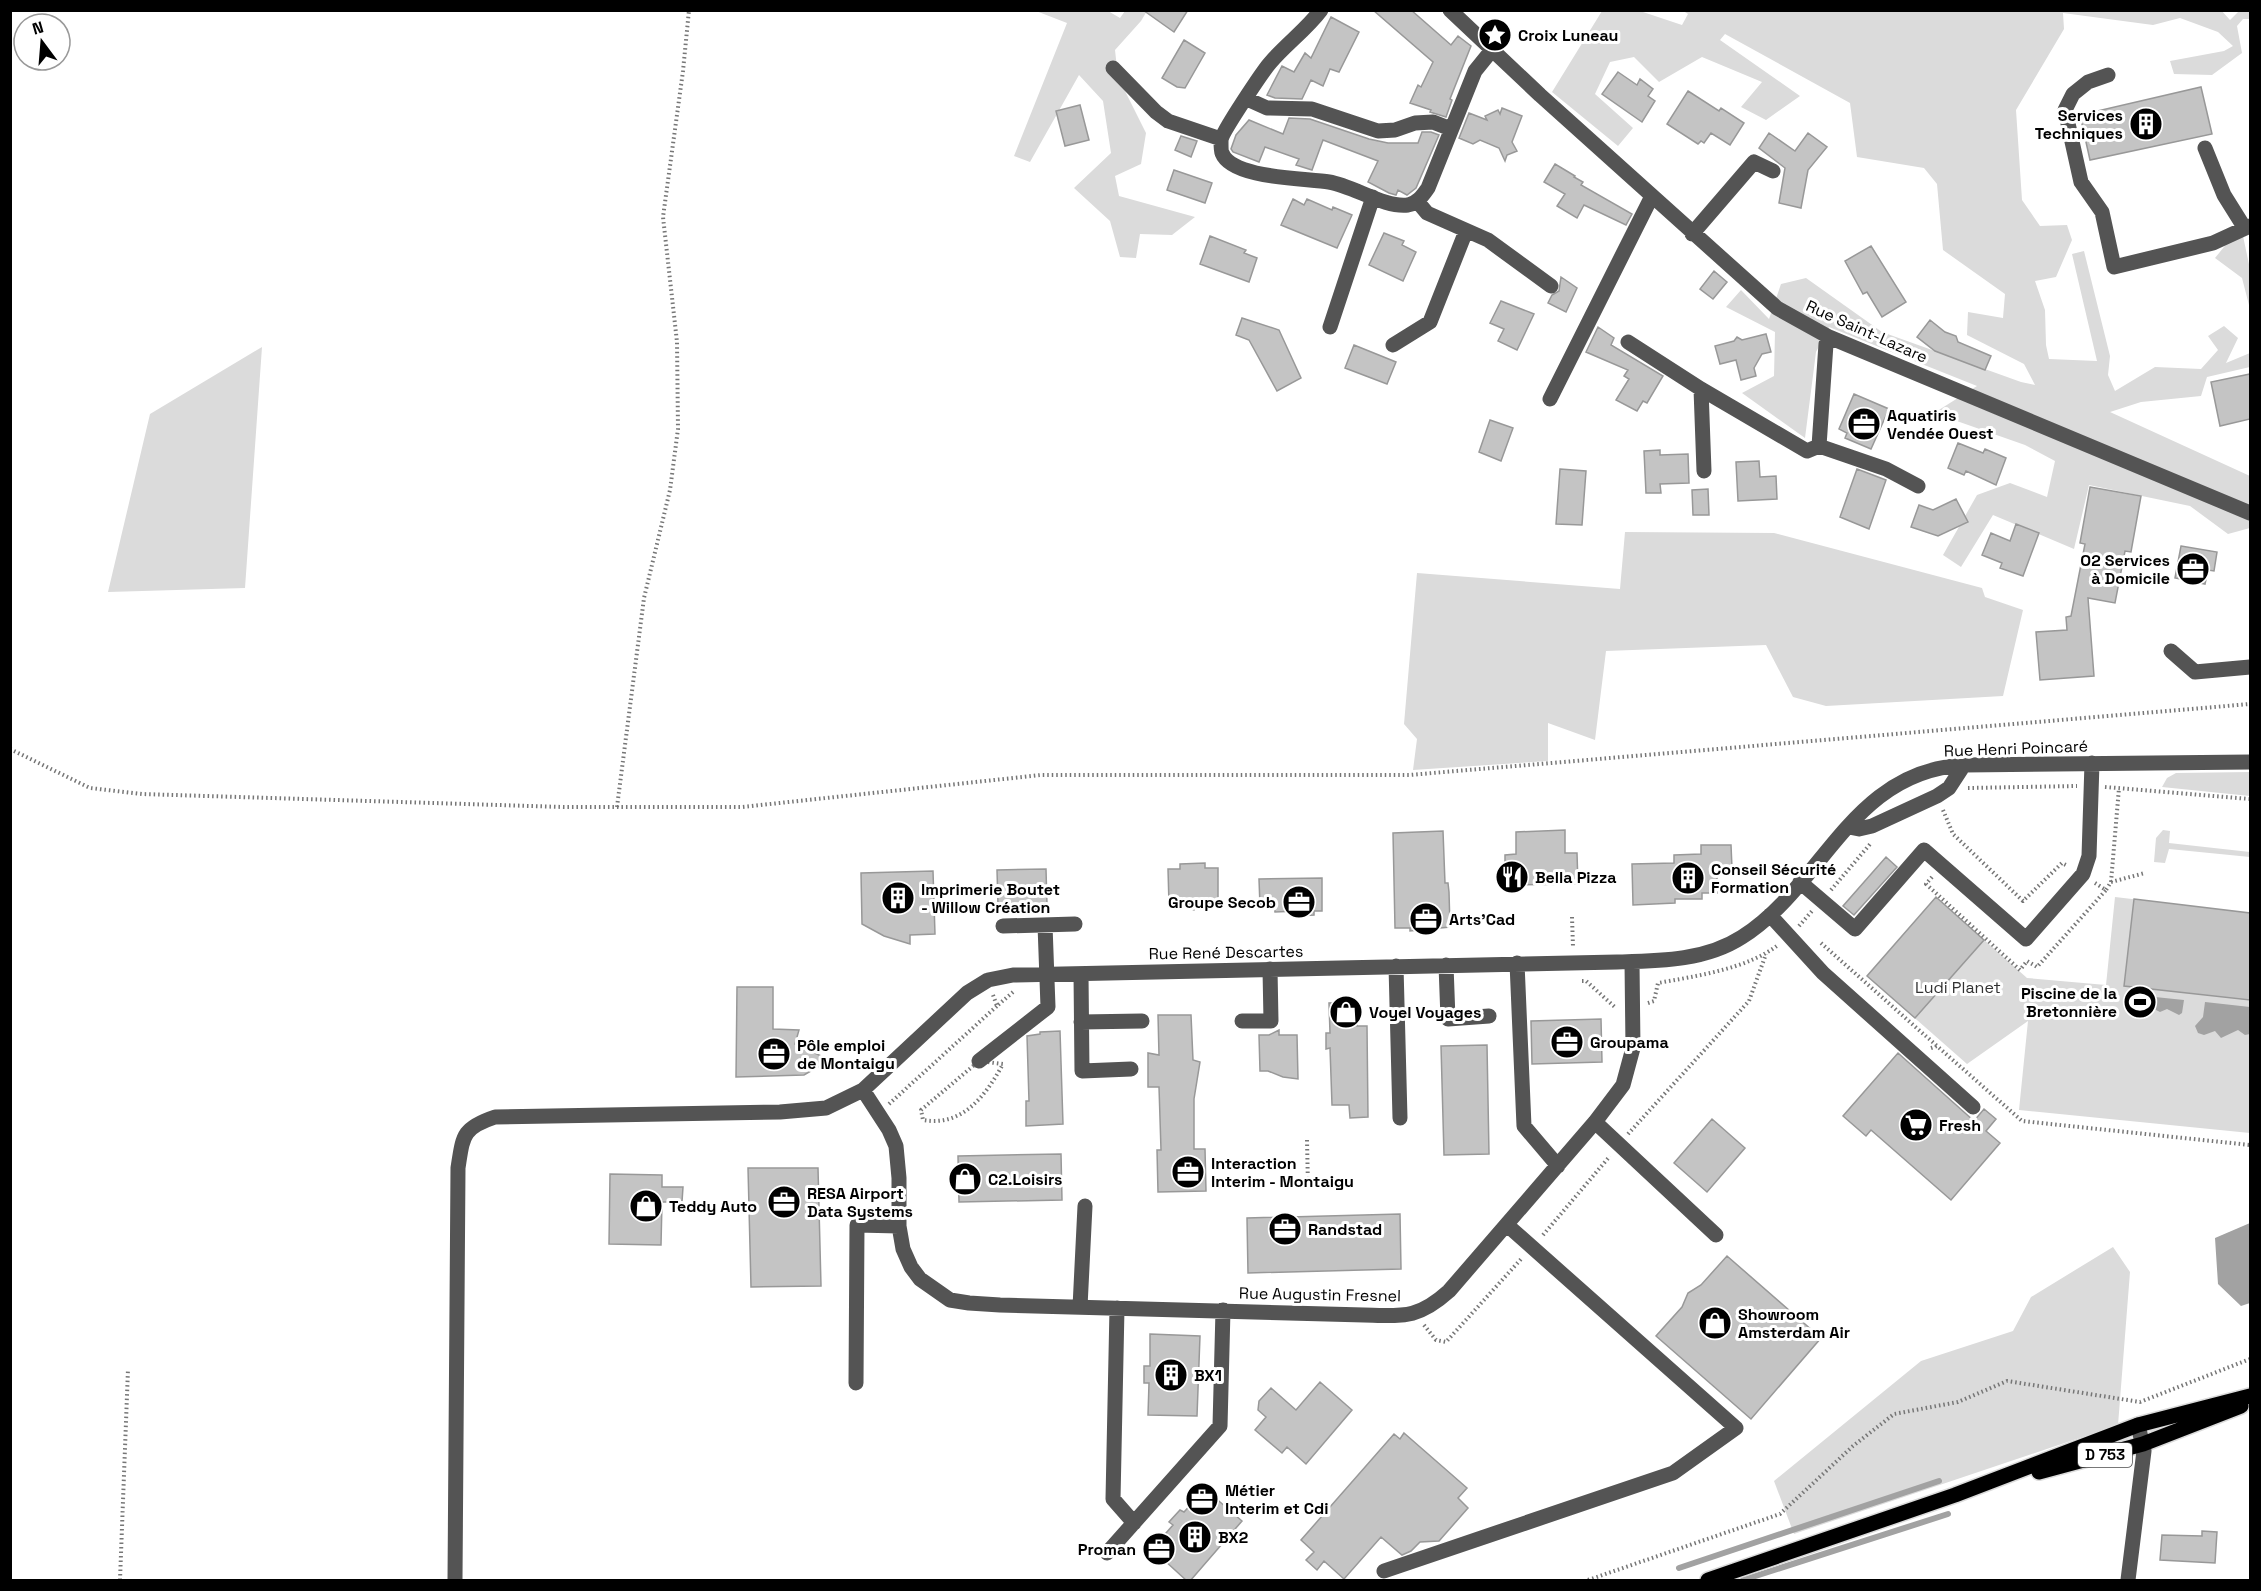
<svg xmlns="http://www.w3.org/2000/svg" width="2261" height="1591" font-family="'Space Grotesk',sans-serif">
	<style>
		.green { fill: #dbdbdb }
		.water { fill: #a2a2a2 }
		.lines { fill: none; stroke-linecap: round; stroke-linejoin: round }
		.stream { stroke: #a2a2a2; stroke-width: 6 }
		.building { fill: #c4c4c4; stroke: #989898; stroke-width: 1.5 }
		.major-casing { stroke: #dbdbdb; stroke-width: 18 }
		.path { stroke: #767676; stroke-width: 4; stroke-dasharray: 1.5 3; stroke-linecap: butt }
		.minor { stroke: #545454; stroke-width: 15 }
		.major { stroke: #000; stroke-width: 15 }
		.labels { text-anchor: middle; stroke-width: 6; stroke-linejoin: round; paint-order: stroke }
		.shield { fill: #fff; stroke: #4c4c4c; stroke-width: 1.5 }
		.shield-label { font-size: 15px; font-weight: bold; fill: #000 }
		.poi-label { font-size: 16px; font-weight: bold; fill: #000; stroke: #fff; text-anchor: start }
		.street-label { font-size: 16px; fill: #000; stroke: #fff }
		.park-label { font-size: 16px; fill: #323232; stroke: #fff }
	</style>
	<rect width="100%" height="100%" fill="#fff"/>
	<path class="green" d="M 1682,10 L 2221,10 L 2230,20 L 2239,11 L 2250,11 L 2250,19 L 2243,19 L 2237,26 L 2242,53 L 2212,75 L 2174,74 L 2170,61 L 2224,51 L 2233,46 L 2218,32 L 2180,18 L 2153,25 L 2063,13 L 2064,29 L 2016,110 L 2022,200 L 2040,226 L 2067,225 L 2072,240 L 2056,277 L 2035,281 L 2045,310 L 2046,345 L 2049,359 L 2097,361 L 2072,254 L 2084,251 L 2110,356 L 2108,375 L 2115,391 L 2155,367 L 2201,369 L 2218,350 L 2208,336 L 2224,326 L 2238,338 L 2226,363 L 2250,353 L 2250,367 L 2207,377 L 2201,396 L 2141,402 L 2110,412 L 2250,476 L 2250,528 L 2228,534 L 2190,506 L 2089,485 L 2074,549 L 1993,515 L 1961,567 L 1943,555 L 1977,495 L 2010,483 L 2047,497 L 2055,461 L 2025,445 L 1934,413 L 1977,386 L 1829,327 L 1816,352 L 1805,438 L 1742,393 L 1774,376 L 1775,332 L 1726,307 L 1741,290 L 1769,319 L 1781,284 L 1806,278 L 1882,332 L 2021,382 L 2035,385 L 2024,364 L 1967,335 L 1968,312 L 2003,318 L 2005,294 L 1943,250 L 1937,184 L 1924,168 L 1857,157 L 1850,103 L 1725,34 L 1720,40 L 1800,96 L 1766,120 L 1741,107 L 1762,82 L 1702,57 L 1659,82 L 1634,57 L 1610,62 L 1595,94 L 1633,128 L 1618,146 L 1552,92 L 1602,11 L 1640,11 L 1682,25 L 1688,14 Z
		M 1036,11 L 1108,11 L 1120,18 L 1125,11 L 1147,11 L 1141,21 L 1115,50 L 1118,77 L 1146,133 L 1141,164 L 1115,176 L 1119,196 L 1195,217 L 1172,235 L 1140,234 L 1136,258 L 1120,257 L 1110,221 L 1074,188 L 1111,153 L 1103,101 L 1079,75 L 1030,162 L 1014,156 L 1067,23 Z
		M 2243,236 L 2250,269 L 2250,309 L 2242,278 L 2215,258 L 2228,242 Z
		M 262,347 L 245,588 L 108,592 L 150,414 Z
		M 1625,532 L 1774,533 L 1982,588 L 1985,597 L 2023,610 L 2003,696 L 1826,706 L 1793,697 L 1766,645 L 1606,651 L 1595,740 L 1548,723 L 1548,761 L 1413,770 L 1417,739 L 1404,724 L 1417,573 L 1620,589 Z
		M 2250,772 L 2250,796 L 2162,787 L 2167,778 L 2176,773 Z
		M 2163,830 L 2170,831 L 2169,843 L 2250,852 L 2250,857 L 2169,849 L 2165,863 L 2154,862 L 2156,838 Z
		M 1936,897 L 2027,978 L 2106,985 L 2115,897 L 2250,913 L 2250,1133 L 2019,1110 L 2028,1021 L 1967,1064 L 1867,976 Z
		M 2113,1247 L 2130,1272 L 2118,1425 L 1794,1534 L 1774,1481 L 1921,1361 L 2013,1331 L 2031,1297 Z"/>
	<path class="water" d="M 2155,997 L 2184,1000 L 2182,1013 L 2179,1015 L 2167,1009 L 2160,1012 L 2150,1007 L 2148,1002 Z
		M 2205,1002 L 2250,1007 L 2250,1034 L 2245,1035 L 2238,1030 L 2221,1038 L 2215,1031 L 2204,1035 L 2198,1033 L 2195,1026 L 2203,1017 Z
		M 2250,1223 L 2250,1303 L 2241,1306 L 2218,1284 L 2215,1238 Z"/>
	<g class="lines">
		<path class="stream" d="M 1679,1568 L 1939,1481
			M 1743,1580 L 1948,1514"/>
	</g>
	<path class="building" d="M 1143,10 L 1188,10 L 1174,32 Z
		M 1373,10 L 1411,10 L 1451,45 L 1458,36 L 1471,46 L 1450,99 L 1452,100 L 1446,117 L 1430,112 L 1431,110 L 1410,103 L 1418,85 L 1421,87 L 1433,62 Z
		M 1331,17 L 1359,32 L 1339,72 L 1330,69 L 1323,86 L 1311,80 L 1302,99 L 1275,98 L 1267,95 L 1282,66 L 1294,72 L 1305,53 L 1311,58 Z
		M 1184,40 L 1205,53 L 1185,88 L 1177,87 L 1162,78 Z
		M 1618,72 L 1637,85 L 1640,79 L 1653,89 L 1648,96 L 1655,101 L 1642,122 L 1602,94 Z
		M 2201,87 L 2212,134 L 2090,160 L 2080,115 Z
		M 1688,91 L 1719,111 L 1721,108 L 1744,123 L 1730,145 L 1711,133 L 1704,143 L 1701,141 L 1698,144 L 1667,124 Z
		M 1080,105 L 1089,140 L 1065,146 L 1056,111 Z
		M 1502,108 L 1522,116 L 1512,142 L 1517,151 L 1507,155 L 1505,161 L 1499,148 L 1480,140 L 1473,144 L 1459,138 L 1469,113 L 1487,120 L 1485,116 L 1498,110 L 1500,114 Z
		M 1289,118 L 1310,119 L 1369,139 L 1388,143 L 1418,143 L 1422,132 L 1431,132 L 1439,135 L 1416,188 L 1407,195 L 1398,190 L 1396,195 L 1389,193 L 1368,182 L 1378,161 L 1323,140 L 1312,170 L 1296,165 L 1299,159 L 1265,147 L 1259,162 L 1233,152 L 1231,149 L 1236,135 L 1249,120 L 1283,134 Z
		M 1769,133 L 1795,151 L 1808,133 L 1827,147 L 1808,170 L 1801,208 L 1779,203 L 1785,168 L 1759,148 Z
		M 1181,136 L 1197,141 L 1191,157 L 1175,150 Z
		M 1555,164 L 1575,176 L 1574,177 L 1583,182 L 1581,185 L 1632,214 L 1626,225 L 1584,205 L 1577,218 L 1557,206 L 1565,194 L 1544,182 Z
		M 1174,170 L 1212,183 L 1205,203 L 1167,190 Z
		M 1293,199 L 1304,205 L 1307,199 L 1332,210 L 1333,207 L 1352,215 L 1337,248 L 1281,225 Z
		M 1384,233 L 1404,241 L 1402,245 L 1416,252 L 1403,281 L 1369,265 Z
		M 1210,236 L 1246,250 L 1244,253 L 1257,258 L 1249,282 L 1200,264 Z
		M 1871,246 L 1906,302 L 1882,317 L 1867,292 L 1863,294 L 1845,261 Z
		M 1714,271 L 1727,282 L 1713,299 L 1700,289 Z
		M 1561,277 L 1577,288 L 1566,312 L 1548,303 L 1552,295 L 1559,291 Z
		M 1501,301 L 1534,314 L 1517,350 L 1498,341 L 1504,329 L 1490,323 Z
		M 1242,318 L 1279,330 L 1301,378 L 1277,391 L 1249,340 L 1236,335 Z
		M 1930,320 L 1945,332 L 1956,336 L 1958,342 L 1991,356 L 1985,370 L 1935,351 L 1917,337 Z
		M 1598,327 L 1614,338 L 1611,345 L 1663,376 L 1647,403 L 1643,401 L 1637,411 L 1616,400 L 1629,379 L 1624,376 L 1628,370 L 1586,352 Z
		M 1766,334 L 1771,352 L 1762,354 L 1754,368 L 1756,376 L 1741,380 L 1736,360 L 1720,364 L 1715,346 L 1734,341 L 1737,337 L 1742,340 Z
		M 1354,345 L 1396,362 L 1387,384 L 1345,368 Z
		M 2250,374 L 2250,419 L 2220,426 L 2211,382 Z
		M 1854,394 L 1889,409 L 1871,449 L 1845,438 L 1847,433 L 1839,429 Z
		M 1490,420 L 1513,428 L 1501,461 L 1479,452 Z
		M 1958,443 L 1983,453 L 1985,449 L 2006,458 L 1996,485 L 1966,471 L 1964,475 L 1948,468 Z
		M 1660,450 L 1660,455 L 1688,454 L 1689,483 L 1660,484 L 1661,493 L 1646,493 L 1644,451 Z
		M 1759,461 L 1760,477 L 1776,476 L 1777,499 L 1738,501 L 1736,462 Z
		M 1560,469 L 1586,471 L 1582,525 L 1556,524 Z
		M 1857,469 L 1886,480 L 1869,529 L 1840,517 Z
		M 2090,487 L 2141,496 L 2131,552 L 2125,551 L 2115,603 L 2088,598 L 2094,676 L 2040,680 L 2036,632 L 2067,630 L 2066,617 L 2071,616 L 2085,544 L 2080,543 Z
		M 1708,489 L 1709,515 L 1693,515 L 1692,490 Z
		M 1956,499 L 1968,522 L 1938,536 L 1911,527 L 1919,505 L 1933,510 Z
		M 2016,524 L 2039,533 L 2023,576 L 2000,568 L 2002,563 L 1982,555 L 1991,533 L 2010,541 Z
		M 2181,546 L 2217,552 L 2214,571 L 2208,570 L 2205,584 L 2175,578 Z
		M 1565,830 L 1565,853 L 1577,853 L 1578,884 L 1505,885 L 1505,855 L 1516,854 L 1516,832 Z
		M 1443,831 L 1445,883 L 1448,883 L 1449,892 L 1450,927 L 1410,931 L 1410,928 L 1395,928 L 1393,833 Z
		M 1701,845 L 1731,845 L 1732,868 L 1725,868 L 1725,875 L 1717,875 L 1717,893 L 1702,893 L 1702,899 L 1675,899 L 1675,903 L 1633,905 L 1632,864 L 1674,863 L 1674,855 L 1701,854 Z
		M 1886,857 L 1897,867 L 1854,915 L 1843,906 Z
		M 1205,863 L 1205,868 L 1218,868 L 1218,903 L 1203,903 L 1194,910 L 1188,908 L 1184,904 L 1169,904 L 1168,869 L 1180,869 L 1180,864 Z
		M 1046,869 L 1047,905 L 1043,905 L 1043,909 L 1012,910 L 1012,905 L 998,905 L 997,870 Z
		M 933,871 L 935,934 L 910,935 L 910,944 L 884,936 L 862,924 L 861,873 Z
		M 1322,878 L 1322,911 L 1314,911 L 1314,915 L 1298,916 L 1298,911 L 1275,912 L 1274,905 L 1260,906 L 1259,879 Z
		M 1936,897 L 1984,940 L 1915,1018 L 1867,976 Z
		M 2134,899 L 2250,913 L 2250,1000 L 2124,986 Z
		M 737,987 L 773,987 L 773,1029 L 799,1030 L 795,1044 L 830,1060 L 804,1075 L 736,1077 Z
		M 1357,1002 L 1357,1026 L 1367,1026 L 1368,1117 L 1350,1118 L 1349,1105 L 1332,1105 L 1330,1048 L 1326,1049 L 1326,1033 L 1330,1033 L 1329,1003 Z
		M 1158,1015 L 1191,1015 L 1193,1060 L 1200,1062 L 1194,1099 L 1194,1149 L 1205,1149 L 1206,1191 L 1158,1192 L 1157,1150 L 1161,1150 L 1159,1087 L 1148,1087 L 1148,1053 L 1159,1055 Z
		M 1601,1019 L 1602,1062 L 1532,1064 L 1531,1021 Z
		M 1279,1030 L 1279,1035 L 1297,1035 L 1298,1079 L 1283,1077 L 1268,1071 L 1260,1071 L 1259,1035 L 1269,1035 Z
		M 1060,1031 L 1063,1124 L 1026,1126 L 1026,1101 L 1029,1101 L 1027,1036 L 1040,1034 L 1040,1032 Z
		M 1487,1045 L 1489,1154 L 1444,1155 L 1441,1046 Z
		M 1898,1053 L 1974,1121 L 1984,1109 L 1996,1119 L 1986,1131 L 2000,1143 L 1951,1200 L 1871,1130 L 1866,1136 L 1843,1116 Z
		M 1712,1119 L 1745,1148 L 1707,1192 L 1674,1163 Z
		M 1061,1154 L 1062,1200 L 959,1202 L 958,1156 Z
		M 748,1168 L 818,1168 L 821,1286 L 751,1287 Z
		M 610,1174 L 662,1175 L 662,1187 L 683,1187 L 682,1202 L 662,1202 L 661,1245 L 609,1244 Z
		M 1400,1214 L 1401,1269 L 1248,1273 L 1247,1218 Z
		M 1727,1256 L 1821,1338 L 1751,1419 L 1656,1336 L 1682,1307 L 1688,1293 L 1701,1285 Z
		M 1150,1334 L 1200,1336 L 1197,1416 L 1148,1415 L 1149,1383 L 1144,1383 L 1144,1366 L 1150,1366 Z
		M 1320,1382 L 1352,1410 L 1306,1464 L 1287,1447 L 1282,1453 L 1255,1430 L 1266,1417 L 1258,1410 L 1259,1401 L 1271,1388 L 1296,1410 Z
		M 1404,1433 L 1467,1488 L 1458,1498 L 1468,1508 L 1439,1541 L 1420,1542 L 1411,1551 L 1402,1555 L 1381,1537 L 1344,1579 L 1324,1561 L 1317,1570 L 1306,1560 L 1314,1552 L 1301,1540 L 1394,1434 L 1400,1439 Z
		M 1205,1489 L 1242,1521 L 1190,1581 L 1187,1581 L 1152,1549 L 1173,1525 L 1169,1522 L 1180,1510 L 1184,1512 Z
		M 2202,1531 L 2217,1532 L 2215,1563 L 2160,1560 L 2162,1535 L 2202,1536 Z"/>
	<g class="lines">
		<g class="major-casing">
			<path id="major" d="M 2039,1472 L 2143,1444 L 2241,1406
				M 1708,1580 L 1955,1495 L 2138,1425 L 2250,1396"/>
		</g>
		<path class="path" d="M 10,749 L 90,788 L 142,794 L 563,807 L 742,807 L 1041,775 L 1409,775 L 2250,704
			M 2105,787 L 2250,799
			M 1968,788 L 2077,786
			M 617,807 L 644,598 L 670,490 L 678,429 L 677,342 L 663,217 L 683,71 L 689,10
			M 1943,810 L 1953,834 L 2023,901 L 2062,863 L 2068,866
			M 1932,877 L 1926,884 L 2020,970 L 2027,961 L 2037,967 L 2106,890
			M 2111,882 L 2145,873
			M 2095,883 L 2106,890 L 2111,882 L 2119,788
			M 1831,890 L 1871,843
			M 1572,917 L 1573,947
			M 1799,926 L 1812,911
			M 1821,943 L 1937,1046
			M 1582,981 L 1586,981 L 1616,1008
			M 993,995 L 997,1006 L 1013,992
			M 1648,1003 L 1654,1001 L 1658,983 C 1696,976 1747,969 1778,945
			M 1931,1048 L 1937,1046 L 2022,1121 L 2250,1145
			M 979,1061 L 1003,1064 C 986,1095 963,1127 923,1120 L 921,1110 Z
			M 889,1104 L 997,1006
			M 1628,1134 L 1749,1001 L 1766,954
			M 1307,1140 L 1308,1188
			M 1543,1235 L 1610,1156
			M 1424,1325 L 1436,1340 L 1446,1342 L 1522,1258
			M 120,1580 L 128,1369
			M 1588,1580 L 1780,1514 L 1853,1446 L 1894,1414 L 1958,1402 L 2007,1381 L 2140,1402 L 2250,1359"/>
		<path class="minor" d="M 1321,10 C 1306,30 1286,44 1270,63 C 1263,71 1222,132 1221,140 C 1221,143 1221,151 1222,153 C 1232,179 1306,178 1329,182 C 1354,186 1384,208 1408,205 C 1418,203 1423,195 1428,188 L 1475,71 L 1492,50
			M 1450,10 L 1540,95 L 1777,308 L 1829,337 L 2250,513
			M 1113,68 L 1156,112 L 1168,121 L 1221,139
			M 2108,75 L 2088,82 L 2073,94 L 2065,110 L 2081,182 L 2102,212 L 2114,267 L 2213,243 L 2250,226
			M 1247,99 L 1267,108 L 1312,109 L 1378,131 L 1395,130 L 1415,123 L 1433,122 L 1451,129
			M 2205,148 L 2224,195 L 2244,227
			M 1417,201 L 1427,213 L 1488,240 L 1551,286
			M 1692,234 L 1754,162 L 1773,171
			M 1330,327 L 1373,197
			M 1628,342 L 1701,389 L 1807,451 L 1819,446 L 1826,344 L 1829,337
			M 1393,345 L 1430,322 L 1466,231
			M 1701,389 L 1704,471
			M 1550,399 L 1652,196
			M 1819,446 L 1886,469 L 1918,486
			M 2171,651 L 2195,672 L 2250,667
			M 1849,827 L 1859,829 L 1872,826 L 1937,796 L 1949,788 L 1964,765
			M 1800,882 L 1855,929 L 1924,850 L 2026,939 L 2083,874 L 2089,856 L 2092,763
			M 1770,915 L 1823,973 L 1973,1107
			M 1003,926 L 1075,924
			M 1517,963 L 1524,1126 L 1558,1166
			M 1446,965 L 1448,1019 L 1489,1016
			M 1396,966 L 1400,1118
			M 1081,974 L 1082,1071 L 1131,1069
			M 1242,1021 L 1271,1021 L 1270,969
			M 1081,1022 L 1142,1021
			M 979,1061 L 1048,1007 L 1045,925
			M 863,1090 L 889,1130 L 896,1146 L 899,1178 L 899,1226 L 903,1249 L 911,1267 L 920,1279 L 950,1300 L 969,1303 L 1000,1305 L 1364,1315 C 1403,1316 1418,1319 1449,1291 L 1595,1122 L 1623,1085 L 1633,1048 L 1632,962
			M 1595,1122 L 1716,1235
			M 1080,1307 L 1085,1206
			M 1117,1308 L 1113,1499 L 1134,1523
			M 856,1383 L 857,1225 L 899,1226
			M 1107,1553 L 1220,1426 L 1223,1310
			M 1384,1571 L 1673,1473 L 1736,1428 L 1507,1225
			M 455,1580 L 458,1168 C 463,1136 462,1128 495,1117 L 780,1112 L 826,1108 L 863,1090 L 967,993 L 988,980 L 1013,975 L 1617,962 C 1659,961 1705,961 1742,937 C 1824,885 1851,771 1964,765 L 2250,762
			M 2128,1580 L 2144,1451 L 2138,1425"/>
		<use href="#major" class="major"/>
	</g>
	<defs>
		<g id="sight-disc" transform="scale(1.725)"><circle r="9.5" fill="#000" stroke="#fff"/><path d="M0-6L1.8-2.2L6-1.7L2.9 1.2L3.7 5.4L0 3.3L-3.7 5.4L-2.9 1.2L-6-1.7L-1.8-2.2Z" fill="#fff"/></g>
		<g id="building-disc" transform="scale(1.725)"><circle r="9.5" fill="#000" stroke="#fff"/><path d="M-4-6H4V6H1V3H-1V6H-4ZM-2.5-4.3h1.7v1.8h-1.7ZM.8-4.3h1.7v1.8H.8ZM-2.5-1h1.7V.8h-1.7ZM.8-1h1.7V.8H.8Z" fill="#fff"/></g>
		<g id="office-disc" transform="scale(1.725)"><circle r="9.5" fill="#000" stroke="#fff"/><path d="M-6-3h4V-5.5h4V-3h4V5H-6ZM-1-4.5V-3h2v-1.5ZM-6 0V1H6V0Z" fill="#fff"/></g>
		<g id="restaurant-disc" transform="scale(1.725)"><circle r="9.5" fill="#000" stroke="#fff"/><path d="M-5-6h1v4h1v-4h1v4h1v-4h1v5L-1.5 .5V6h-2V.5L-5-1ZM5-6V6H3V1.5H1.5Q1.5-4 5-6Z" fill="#fff"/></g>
		<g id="stadium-disc" transform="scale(1.725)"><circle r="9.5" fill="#000" stroke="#fff"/><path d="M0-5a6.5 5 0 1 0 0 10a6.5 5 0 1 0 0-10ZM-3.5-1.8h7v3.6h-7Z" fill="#fff"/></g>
		<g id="shop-disc" transform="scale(1.725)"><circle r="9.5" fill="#000" stroke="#fff"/><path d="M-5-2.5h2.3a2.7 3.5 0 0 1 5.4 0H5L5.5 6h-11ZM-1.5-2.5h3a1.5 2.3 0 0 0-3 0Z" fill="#fff"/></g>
		<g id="supermarket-disc" transform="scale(1.725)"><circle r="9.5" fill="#000" stroke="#fff"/><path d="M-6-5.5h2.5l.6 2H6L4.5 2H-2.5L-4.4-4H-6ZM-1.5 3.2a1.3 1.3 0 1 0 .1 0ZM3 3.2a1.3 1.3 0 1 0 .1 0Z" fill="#fff"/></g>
	</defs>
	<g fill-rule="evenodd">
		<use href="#sight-disc" x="1495" y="35"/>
		<use href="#building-disc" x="2146" y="124"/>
		<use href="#office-disc" x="1864" y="424"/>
		<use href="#office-disc" x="2193" y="569"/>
		<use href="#restaurant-disc" x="1512" y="877"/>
		<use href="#building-disc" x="1688" y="878"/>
		<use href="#building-disc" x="898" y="898"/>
		<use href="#office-disc" x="1299" y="902"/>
		<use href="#office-disc" x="1426" y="919"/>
		<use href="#stadium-disc" x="2140" y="1002"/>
		<use href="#shop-disc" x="1346" y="1012"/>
		<use href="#office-disc" x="1567" y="1042"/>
		<use href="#office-disc" x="774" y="1054"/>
		<use href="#supermarket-disc" x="1916" y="1125"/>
		<use href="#office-disc" x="1188" y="1172"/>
		<use href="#shop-disc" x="965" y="1179"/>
		<use href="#office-disc" x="784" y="1202"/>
		<use href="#shop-disc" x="646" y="1206"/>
		<use href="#office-disc" x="1285" y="1229"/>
		<use href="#shop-disc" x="1715" y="1323"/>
		<use href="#building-disc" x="1171" y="1375"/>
		<use href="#office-disc" x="1202" y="1499"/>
		<use href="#building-disc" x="1195" y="1537"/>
		<use href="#office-disc" x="1159" y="1549"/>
	</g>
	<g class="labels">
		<rect class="shield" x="2078" y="1443" width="54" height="24" rx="4.5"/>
		<g class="shield-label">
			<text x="2105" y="1460">D 753</text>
		</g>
		<g class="poi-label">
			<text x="1518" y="41">Croix Luneau</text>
			<text x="2123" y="121" text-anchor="end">Services<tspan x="2123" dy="18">Techniques</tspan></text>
			<text x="1887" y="421">Aquatiris<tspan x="1887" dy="18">Vendée Ouest</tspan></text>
			<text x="2170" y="566" text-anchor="end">O2 Services<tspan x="2170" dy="18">à Domicile</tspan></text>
			<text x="1711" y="875">Conseil Sécurité<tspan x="1711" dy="18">Formation</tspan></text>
			<text x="1535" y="883">Bella Pizza</text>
			<text x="921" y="895">Imprimerie Boutet<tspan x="921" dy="18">- Willow Création</tspan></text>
			<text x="1276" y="908" text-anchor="end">Groupe Secob</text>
			<text x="1449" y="925">Arts'Cad</text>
			<text x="2117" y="999" text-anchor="end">Piscine de la<tspan x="2117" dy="18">Bretonnière</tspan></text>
			<text x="1369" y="1018">Voyel Voyages</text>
			<text x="1590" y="1048">Groupama</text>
			<text x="797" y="1051">Pôle emploi<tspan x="797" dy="18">de Montaigu</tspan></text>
			<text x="1939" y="1131">Fresh</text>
			<text x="1211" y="1169">Interaction<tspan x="1211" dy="18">Interim - Montaigu</tspan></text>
			<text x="988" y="1185">C2.Loisirs</text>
			<text x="807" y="1199">RESA Airport<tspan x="807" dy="18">Data Systems</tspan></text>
			<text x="669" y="1212">Teddy Auto</text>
			<text x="1308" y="1235">Randstad</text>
			<text x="1738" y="1320">Showroom<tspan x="1738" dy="18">Amsterdam Air</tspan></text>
			<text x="1194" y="1381">BX1</text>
			<text x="1225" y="1496">Métier<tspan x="1225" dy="18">Interim et Cdi</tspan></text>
			<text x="1218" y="1543">BX2</text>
			<text x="1136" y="1555" text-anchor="end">Proman</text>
		</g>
		<g class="street-label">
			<text transform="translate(1867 331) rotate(24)" y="6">Rue Saint-Lazare</text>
			<text transform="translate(2016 748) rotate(-2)" y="6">Rue Henri Poincaré</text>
			<text transform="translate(1226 952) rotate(-1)" y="6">Rue René Descartes</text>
			<text transform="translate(1320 1294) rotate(1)" y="6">Rue Augustin Fresnel</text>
		</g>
		<g class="park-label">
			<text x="1958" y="993">Ludi Planet</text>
		</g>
	</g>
	<rect width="2261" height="1591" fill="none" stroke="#000000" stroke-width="24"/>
	<g transform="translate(42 42) rotate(344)"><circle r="28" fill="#ffffff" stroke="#999999" stroke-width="1.5"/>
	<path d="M0-4.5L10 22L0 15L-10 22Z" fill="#000000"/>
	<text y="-9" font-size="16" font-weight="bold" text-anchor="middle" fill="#000000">N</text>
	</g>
</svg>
